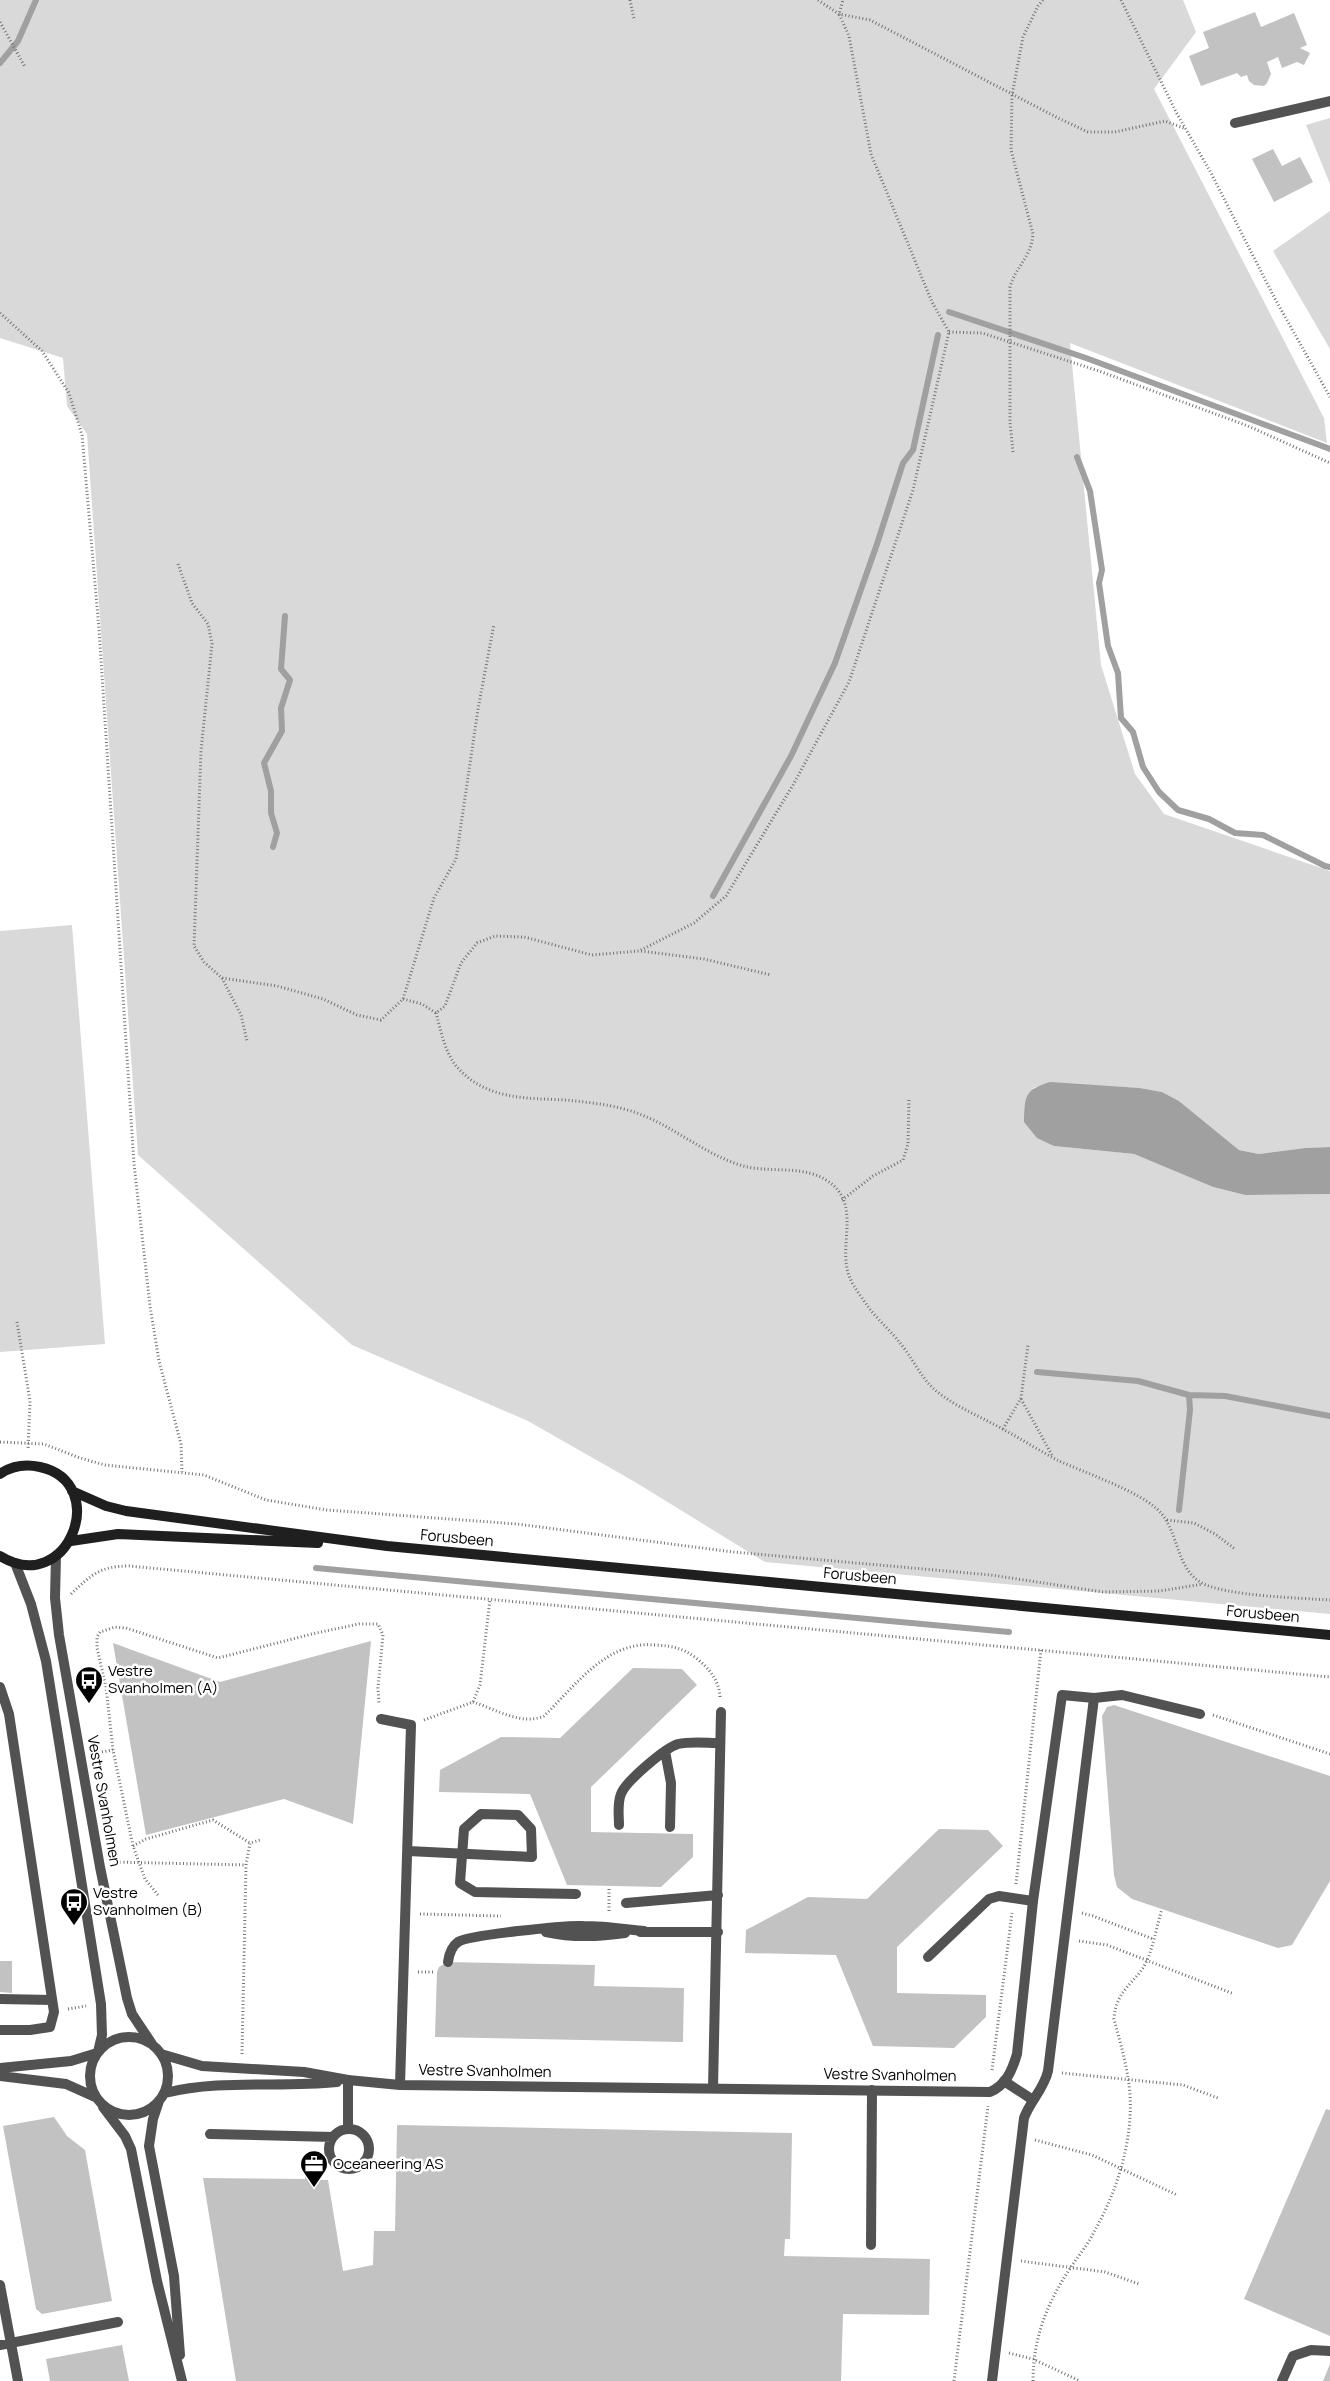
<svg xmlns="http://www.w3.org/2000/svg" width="1330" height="2381" font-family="Manrope,sans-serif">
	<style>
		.green { fill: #d9d9d9 }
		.water { fill: #a0a0a0 }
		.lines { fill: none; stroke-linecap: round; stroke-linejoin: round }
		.stream { stroke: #a0a0a0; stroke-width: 6 }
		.building { fill: #c2c2c2 }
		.path { stroke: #747474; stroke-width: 3; stroke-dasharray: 1 2.5; stroke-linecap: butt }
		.lane { stroke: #525252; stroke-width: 10 }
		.street { stroke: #525252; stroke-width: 10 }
		.secondary { stroke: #1f1f1f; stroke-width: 10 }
		.labels { text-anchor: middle; stroke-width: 5; stroke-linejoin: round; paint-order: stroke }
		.street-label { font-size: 15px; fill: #000; stroke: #fff }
		.poi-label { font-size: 15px; fill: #000; stroke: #fff; text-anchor: start }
	</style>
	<rect width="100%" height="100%" fill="#fff"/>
	<path class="green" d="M 0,0 L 1183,0 L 1196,32 L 1154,89 L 1324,418 L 1327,443 L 1070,343 L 1101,665 L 1135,774 L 1164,814 L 1330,871 L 1330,1147 L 1305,1148 L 1259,1154 L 1239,1150 L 1179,1101 L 1162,1092 L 1140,1088 L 1050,1083 L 1033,1088 L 1054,1146 L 1134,1154 L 1213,1187 L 1245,1195 L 1330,1194 L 1330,1614 L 765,1562 L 635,1482 L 528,1421 L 352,1345 L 138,1155 L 87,434 L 67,406 L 63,358 L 0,338 Z
		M 1330,118 L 1330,184 L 1306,125 Z
		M 1330,211 L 1330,349 L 1273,251 Z
		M 72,925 L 105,1344 L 0,1352 L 0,931 Z"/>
	<path class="water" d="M 1050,1082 L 1140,1088 L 1162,1092 L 1179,1101 L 1239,1150 L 1259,1154 L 1305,1148 L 1330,1147 L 1330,1194 L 1245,1195 L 1213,1187 L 1134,1154 L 1054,1146 L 1037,1138 L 1024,1122 C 1025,1096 1024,1090 1050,1082 Z"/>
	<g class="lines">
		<path class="stream" d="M 0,63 L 18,41 L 36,0
			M 949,312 L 1086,358 L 1330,449
			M 1077,457 L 1090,491 L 1102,570 L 1099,583 L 1108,646 L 1118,673 L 1121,718 L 1133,732 L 1143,767 L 1159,792 L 1178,810 L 1209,819 L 1235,833 L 1263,835 L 1325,866 L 1330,867
			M 273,847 L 277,833 L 271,813 L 271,791 L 264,763 L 282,731 L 281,708 L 290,680 L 281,669 L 285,616
			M 713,896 L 791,756 L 835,663 L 877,544 L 903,463 L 913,450 L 938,335
			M 1037,1372 L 1138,1381 L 1189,1395 L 1225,1396 L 1330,1416
			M 1179,1510 L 1190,1410 L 1189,1395
			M 316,1568 L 1009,1632"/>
	</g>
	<path class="building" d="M 1255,12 L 1261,27 L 1294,13 L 1307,45 L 1300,48 L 1310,53 L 1304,65 L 1297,62 L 1282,68 L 1278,57 L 1267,62 L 1271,74 L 1267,83 L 1264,86 L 1254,85 L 1249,81 L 1247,75 L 1241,77 L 1237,73 L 1201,86 L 1189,56 L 1209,48 L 1203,32 Z
		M 1273,149 L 1282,166 L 1300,157 L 1313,182 L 1274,202 L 1252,159 Z
		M 371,1641 L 353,1824 L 284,1799 L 146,1835 L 113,1643 L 220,1682 Z
		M 633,1668 L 682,1669 L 697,1685 L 591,1787 L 591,1832 L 693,1834 L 693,1857 L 661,1887 L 567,1885 L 530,1794 L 439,1792 L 440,1770 L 501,1737 L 560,1738 Z
		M 1114,1705 L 1330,1776 L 1330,1881 L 1292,1945 L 1278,1948 L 1132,1899 L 1117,1887 L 1114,1875 L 1102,1716 L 1107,1707 Z
		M 939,1829 L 988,1830 L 1003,1846 L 897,1947 L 897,1993 L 986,1995 L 986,2017 L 954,2048 L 873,2046 L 836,1955 L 745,1953 L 746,1930 L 808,1897 L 867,1899 Z
		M 0,1961 L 12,1961 L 12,1993 L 0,1992 Z
		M 447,1962 L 595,1965 L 594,1986 L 684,1988 L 683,2042 L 435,2037 L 437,1972 L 439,1967 Z
		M 1326,2109 L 1330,2110 L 1330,2336 L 1244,2299 Z
		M 54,2117 L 67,2136 L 85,2150 L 112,2301 L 42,2314 L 36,2309 L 3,2126 Z
		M 397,2125 L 792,2133 L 790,2239 L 785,2239 L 784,2256 L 930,2259 L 929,2315 L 843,2314 L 841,2381 L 236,2381 L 203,2178 L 305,2179 L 305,2176 L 317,2176 L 318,2180 L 328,2180 L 343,2271 L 373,2265 L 374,2231 L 395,2231 Z
		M 122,2345 L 129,2381 L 50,2381 L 46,2359 Z
		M 1330,2364 L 1330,2381 L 1323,2381 Z"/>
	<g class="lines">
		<path class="path" d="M 630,0 L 634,19
			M 818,0 L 839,14 L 870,20 L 1058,118 L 1088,132 L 1115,132 L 1165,121 L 1186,129
			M 1121,0 L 1176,112 L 1211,173 L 1274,297 L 1330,397
			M 0,22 L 25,67
			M 0,313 L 42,351 L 69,393 L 82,435 L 99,629 L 134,1164 L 150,1306 L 159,1361 L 181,1444 L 182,1472
			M 949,332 L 982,333 L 1099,371 L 1248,426 L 1330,463
			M 1013,452 L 1010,422 L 1010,287 C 1016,266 1031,258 1033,234 L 1011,150 L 1012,95 L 1023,37 L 1038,6 L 1043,0
			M 178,564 L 192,603 L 208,624 L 212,644 L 201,751 L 194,946 L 204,962 L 222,978 L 277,986 L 323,999 L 357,1015 L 381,1020 L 403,999 L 434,898 L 456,859 L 478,709 L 494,624
			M 641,951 L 704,959 L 771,975
			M 222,978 L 241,1015 L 247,1041
			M 403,999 L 422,1004 L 436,1013 L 445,1006 L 461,963 L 477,943 L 495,936 L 524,937 L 592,955 L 639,951 L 694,923 L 726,896 L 793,785 L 849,682 L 913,490 L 949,332 L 932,302 L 871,154 L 849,36 L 839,14 L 843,0
			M 436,1013 C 441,1031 445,1053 457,1067 C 486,1100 526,1098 566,1100 C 585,1102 606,1104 624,1109 C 667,1120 699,1152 740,1165 C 768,1174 800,1164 826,1180 C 864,1203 836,1247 850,1278 C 854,1288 863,1299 869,1308 C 878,1320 891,1331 900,1343 C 912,1357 921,1378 935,1390 C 957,1408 982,1417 1006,1431 C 1023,1440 1040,1451 1057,1460 C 1085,1473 1136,1490 1157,1509 C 1179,1528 1175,1569 1202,1583 C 1225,1596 1301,1598 1330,1600
			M 842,1200 L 873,1176 L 903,1160 L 908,1144 L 909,1098
			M 17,1322 L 30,1401 L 28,1450
			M 1021,1399 L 1053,1457
			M 1003,1429 L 1021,1398 L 1028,1345
			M 0,1442 L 44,1444 L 80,1458 L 105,1465 L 204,1475 L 266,1500 L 327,1510 L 517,1524 L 733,1552 L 991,1575 L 1103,1592 L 1160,1591 L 1203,1584
			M 1167,1520 L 1194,1523 L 1215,1534 L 1235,1549
			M 71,1594 C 91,1575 100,1566 129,1566 L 1330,1677
			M 473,1702 C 495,1709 522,1726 544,1716 C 576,1685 607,1640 656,1645 C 672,1646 683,1648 696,1658 C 709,1668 720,1681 720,1699
			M 1213,1715 L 1330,1754
			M 424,1720 L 473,1702 L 480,1685 L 490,1599
			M 102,1752 L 113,1750
			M 133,1846 L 146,1839 L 213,1820 L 250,1843
			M 113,1862 L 246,1865
			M 1016,1884 L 1041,1650
			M 609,1889 L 609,1913
			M 158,1895 L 145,1879 L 133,1846 L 113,1750 L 106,1687 L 97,1648 L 97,1637 L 100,1632 L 115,1627 L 126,1628 L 218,1658 L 316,1633 L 359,1624 L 378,1624 L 383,1635 L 378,1688 L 379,1704
			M 1082,1913 L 1093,1916 L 1153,1939
			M 420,1914 L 501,1916
			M 1079,1941 L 1107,1945 L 1234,1994
			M 418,1972 L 434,1972
			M 68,2009 L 86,2006
			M 242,2054 L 246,1865 L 250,1843 L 260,1840
			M 992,2070 L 1012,1913
			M 1062,2073 L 1183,2085 L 1218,2098
			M 1035,2140 L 1092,2155 L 1177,2195
			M 1021,2261 L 1105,2272 L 1139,2284
			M 1009,2353 L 1033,2359 L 1080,2381
			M 954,2381 L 988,2106
			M 1033,2381 C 1033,2338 1047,2303 1071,2267 C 1078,2256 1088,2245 1094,2232 C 1119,2188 1137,2129 1128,2078 C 1125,2058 1119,2038 1114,2019 C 1116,1987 1139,1982 1148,1958 C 1154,1943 1157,1925 1162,1909"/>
		<path class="lane" d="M 1235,123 L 1330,101
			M 0,1687 L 9,1714 L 54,2012 L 50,2027 L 30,2030 L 0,2030
			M 665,1751 L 671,1783 L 670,1827
			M 619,1825 C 619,1815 617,1804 621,1794 C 625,1782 665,1748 678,1744 C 691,1741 707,1743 720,1743
			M 408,1851 C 450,1853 491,1855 532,1857 L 531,1829 L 518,1815 L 481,1814 L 464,1829 L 460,1883 L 475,1892 L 576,1894
			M 626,1903 L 718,1895
			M 546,1932 C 573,1938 598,1937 625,1933
			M 640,1932 L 718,1932
			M 928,1957 L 989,1899 L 999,1896 L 1033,1901
			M 448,1962 C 449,1954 451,1947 458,1942 C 467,1935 567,1925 583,1926 C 604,1926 624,1929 644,1931
			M 0,1999 L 52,2000
			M 348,2080 L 348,2128
			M 1004,2081 L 1033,2100
			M 713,2088 L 721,1712
			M329 2149a20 20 0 1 1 40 0a20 20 0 1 1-40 0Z
			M 210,2134 L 333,2137
			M 871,2245 L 872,2090
			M 0,2285 L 18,2381
			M 0,2345 L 118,2322
			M 992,2381 L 1024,2118 C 1030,2101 1044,2089 1048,2071 L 1094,1698 L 1122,1695 L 1200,1714
			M 1282,2381 L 1293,2356 L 1311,2350 L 1330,2351"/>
		<path class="street" d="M 56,1556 L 55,1598 L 59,1635 L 100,1867 L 127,1998 L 132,2014 L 152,2044
			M 15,1563 L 31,1604 L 46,1661 L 101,2004 L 102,2035 L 98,2052
			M 381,1719 L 411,1725 L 400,2085
			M90 2076a39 39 0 1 1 78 0a39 39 0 1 1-78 0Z
			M 161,2054 L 202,2066 L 304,2072 L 348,2080 L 400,2085 L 990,2092 C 1006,2085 1012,2071 1017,2054 L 1033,1901 L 1062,1695 L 1094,1698
			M 0,2068 L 71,2061 L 97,2053
			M 0,2076 L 66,2084 L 95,2097
			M 165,2093 C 221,2079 280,2088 337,2082
			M 159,2101 L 153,2119 L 149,2146 L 174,2276 L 180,2355
			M 103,2107 L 125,2136 L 131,2149 L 157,2281 L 182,2381"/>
		<path class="secondary" d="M 0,1474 C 13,1465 26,1464 40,1467 C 112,1483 68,1598 0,1556
			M 72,1491 L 106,1506 L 126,1511 L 387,1546 L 1330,1635
			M 71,1541 L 118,1534 L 318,1543"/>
	</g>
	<defs>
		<g id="bus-pin" transform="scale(1.4375)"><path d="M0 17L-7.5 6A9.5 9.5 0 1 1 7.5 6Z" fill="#000" stroke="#fff"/><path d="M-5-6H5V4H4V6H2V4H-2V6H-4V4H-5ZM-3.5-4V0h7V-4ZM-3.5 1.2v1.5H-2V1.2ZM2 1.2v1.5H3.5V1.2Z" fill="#fff"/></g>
		<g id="office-pin" transform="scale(1.4375)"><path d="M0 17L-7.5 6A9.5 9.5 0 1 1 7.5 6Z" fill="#000" stroke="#fff"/><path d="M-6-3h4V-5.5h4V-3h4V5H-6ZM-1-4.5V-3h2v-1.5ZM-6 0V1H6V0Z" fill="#fff"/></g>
	</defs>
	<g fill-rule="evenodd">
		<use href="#bus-pin" x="89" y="1680"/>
		<use href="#bus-pin" x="74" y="1902"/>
		<use href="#office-pin" x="314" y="2164"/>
	</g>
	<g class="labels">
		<g class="street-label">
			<text transform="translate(457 1538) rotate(5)" y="5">Forusbeen</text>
			<text transform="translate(860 1576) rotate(5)" y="5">Forusbeen</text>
			<text transform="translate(1263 1614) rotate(5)" y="5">Forusbeen</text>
			<text transform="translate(104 1801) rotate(80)" y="5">Vestre Svanholmen</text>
			<text transform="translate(485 2071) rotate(1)" y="5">Vestre Svanholmen</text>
			<text transform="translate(890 2075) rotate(1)" y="5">Vestre Svanholmen</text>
		</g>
		<g class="poi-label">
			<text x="108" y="1676">Vestre<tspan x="108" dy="17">Svanholmen (A)</tspan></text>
			<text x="93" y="1898">Vestre<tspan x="93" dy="17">Svanholmen (B)</tspan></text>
			<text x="333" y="2169">Oceaneering AS</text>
		</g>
	</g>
</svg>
